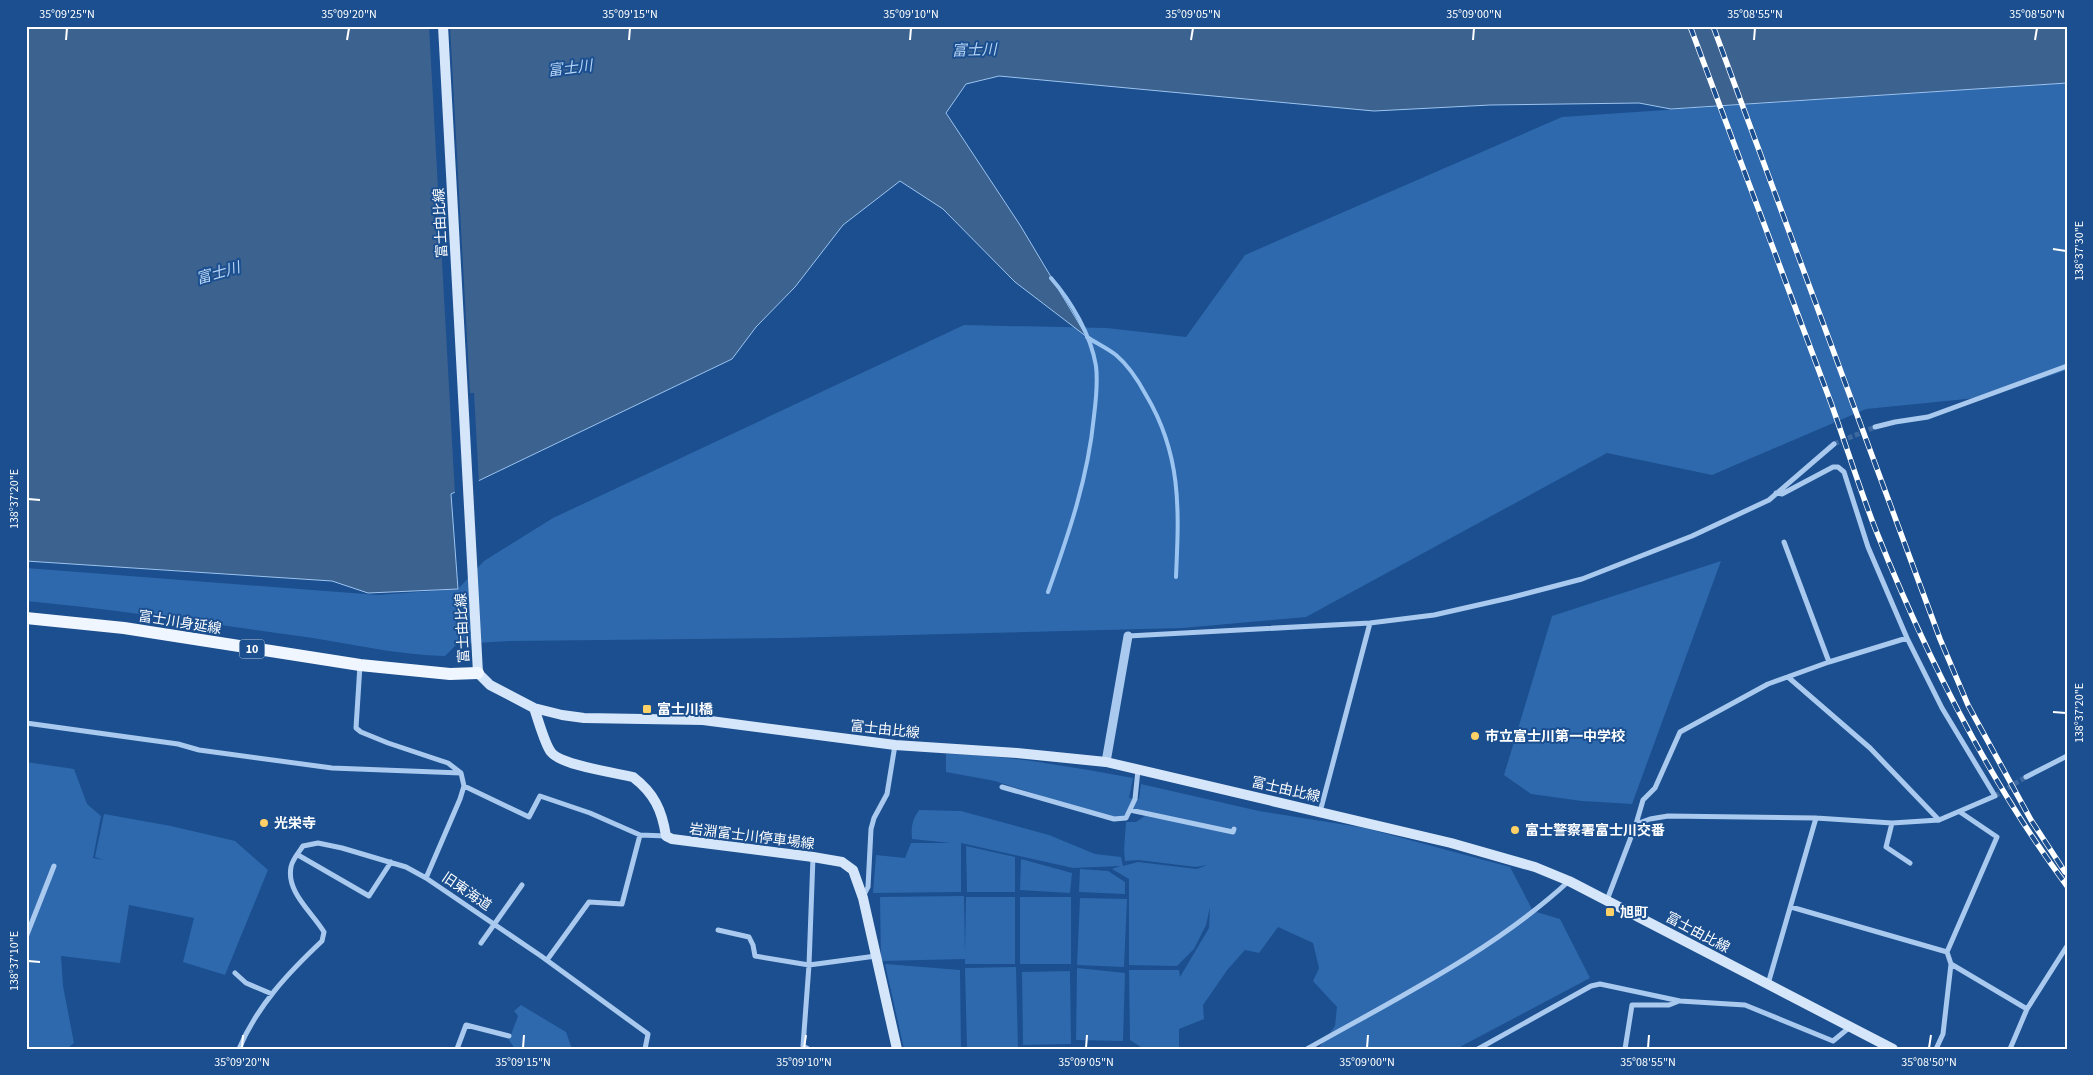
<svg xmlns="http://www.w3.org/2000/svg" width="2093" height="1075" font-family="'Source Sans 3','Noto Sans JP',sans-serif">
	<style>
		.green { fill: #2e69ad }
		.water { fill: #3c6290; stroke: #9cc4f0 }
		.pier { fill: #1b4f8f }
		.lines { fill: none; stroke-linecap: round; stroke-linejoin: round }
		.stream { stroke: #9cc4f0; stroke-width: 4 }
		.minor-tunnel { stroke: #3d69a0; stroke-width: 5; stroke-dasharray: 5 2.5; stroke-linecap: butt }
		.minor { stroke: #a9c9ee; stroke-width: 5 }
		.tertiary { stroke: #a9c9ee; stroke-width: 9 }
		.secondary { stroke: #d6e6fa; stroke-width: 10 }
		.primary { stroke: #f0f6ff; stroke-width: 12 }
		.rail-casing { stroke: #fff; stroke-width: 5.5 }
		.rail { stroke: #1b4f8f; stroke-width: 4; stroke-dasharray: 11; stroke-linecap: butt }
		.ticks { fill: none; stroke: #fff; stroke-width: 2 }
		.poi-dot { fill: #ffd166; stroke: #1b4f8f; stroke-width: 2 }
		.labels { text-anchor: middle; stroke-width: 4; stroke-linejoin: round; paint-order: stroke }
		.shield { fill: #1b4f8f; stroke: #bbcadd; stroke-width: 1 }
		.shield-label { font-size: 12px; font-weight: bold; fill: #fff }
		.street-label { font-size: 14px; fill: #fff; stroke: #1b4f8f }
		.poi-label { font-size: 14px; font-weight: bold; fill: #fff; stroke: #1b4f8f; text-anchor: start }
		.water-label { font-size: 15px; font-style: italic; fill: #b5d3f5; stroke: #1b4f8f }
		.neatline { fill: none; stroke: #fff; stroke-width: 2 }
		.ticks-label { font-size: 12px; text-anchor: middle; fill: #fff }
	</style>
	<rect width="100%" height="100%" fill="#1b4f8f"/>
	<path class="green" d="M 2067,83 L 2067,370 L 1986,397 L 1866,409 L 1712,475 L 1607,453 L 1306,617 L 1183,628 L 784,638 L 510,641 L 457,644 L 445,656 C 398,655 352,644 306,637 C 213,624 120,610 26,601 L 26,568 L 378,595 L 458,589 L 484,561 L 553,518 L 964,325 L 1107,328 L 1186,337 L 1245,255 L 1562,117 Z
		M 1721,561 L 1632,804 L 1582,801 L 1531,794 L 1504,775 L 1552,616 Z
		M 946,754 C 1009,755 1071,767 1133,778 L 1129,798 L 1139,799 L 1141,784 L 1259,811 L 1365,828 L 1510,867 L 1533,911 L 1560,919 L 1590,978 L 1456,1049 L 1318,1049 L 1335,1026 L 1337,1007 L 1313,981 L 1319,968 L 1313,943 L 1278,927 L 1259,953 L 1245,950 L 1228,969 L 1203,1005 L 1204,1019 L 1179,1029 L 1179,1049 L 1144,1049 L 1130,1040 L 1129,970 L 1179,970 L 1180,977 L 1209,928 L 1210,907 L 1206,925 L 1194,949 L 1177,966 L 1129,965 L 1129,879 L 1112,869 L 1120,866 L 1073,868 L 961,843 L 961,892 L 873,893 L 876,855 L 905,858 L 911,843 L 951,843 L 912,839 C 911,827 912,820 919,810 L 961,811 L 1049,835 L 1095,854 L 1121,857 L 1123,866 L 1138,862 L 1197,869 L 1207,865 L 1196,867 L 1138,860 L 1125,861 L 1124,850 L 1126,822 L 1136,822 L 1145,816 L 1198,825 L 1138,809 L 1116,820 L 995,781 L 946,772 Z
		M 26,762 L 74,769 L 87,804 L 101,816 L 93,858 L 104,860 L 95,857 L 104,814 L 171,826 L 235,841 L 268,870 L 225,975 L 183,962 L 194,918 L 129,905 L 120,963 L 61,956 L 63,986 L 74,1043 L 67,1049 L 26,1049 Z
		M 966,846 L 1015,857 L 1015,892 L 967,892 Z
		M 1021,859 L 1072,873 L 1070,893 L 1020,890 Z
		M 1080,869 L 1108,871 L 1125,882 L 1125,894 L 1079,892 Z
		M 964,896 L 965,953 L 966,897 L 1015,897 L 1015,964 L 965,964 L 965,959 L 881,961 L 880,897 Z
		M 1020,897 L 1071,897 L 1071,964 L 1020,964 Z
		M 1080,898 L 1127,899 L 1124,967 L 1077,965 Z
		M 885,964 L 960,970 L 961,1049 L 904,1049 Z
		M 1016,967 L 1018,1049 L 967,1049 L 965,968 Z
		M 1077,968 L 1125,973 L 1123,1041 L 1076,1040 Z
		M 1070,971 L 1071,1044 L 1023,1045 L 1022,972 Z
		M 521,1005 L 566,1032 L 572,1049 L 515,1049 L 509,1040 L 518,1016 L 514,1011 Z"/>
	<path class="water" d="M 26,26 L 2067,26 L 2067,83 L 1671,109 L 1639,103 L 1490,105 L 1374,111 L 999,76 L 966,84 L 946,113 L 1020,225 L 1087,337 L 1015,282 L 943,209 L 900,181 L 843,225 L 795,287 L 756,327 L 732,359 L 451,494 L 458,589 L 368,593 L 332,581 L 26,561 Z"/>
	<path class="pier" d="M 429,26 L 450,26 L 470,393 L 474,393 L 479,484 L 455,495 Z"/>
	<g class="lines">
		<path class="stream" d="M 1087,337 C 1096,343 1107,348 1116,355 C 1129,366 1138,380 1146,395 C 1182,455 1179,510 1176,577
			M 1048,592 C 1069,533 1088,478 1094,416 C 1096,400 1098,382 1096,366 C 1091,335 1071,301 1051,278"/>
		<path class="minor-tunnel" d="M 1834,444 L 1875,427
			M 1995,796 L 2026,777"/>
		<path class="minor" d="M 1875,427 L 1895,422 L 1928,417 L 2067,366
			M 1784,542 L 1829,662
			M 1128,636 L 1370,623 L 1434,615 L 1509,598 L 1582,579 L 1692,536 L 1769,500 L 1834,444
			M 360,665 L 356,728 L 361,732 L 388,743 L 448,763 L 461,773 L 464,786 L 460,799 L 426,878
			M 1788,677 L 1870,748 L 1939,820
			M 26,723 L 178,744 L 199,750 L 332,768 L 461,773
			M 2026,777 L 2067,756
			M 464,786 L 529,817 L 540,796 L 590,813 L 640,835 L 666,836
			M 1002,787 L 1114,819 L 1126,818 L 1135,799 L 1138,770
			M 1130,810 L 1233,832 L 1234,829
			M 1320,812 L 1370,623
			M 1960,812 L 1997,837 L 1947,952 L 1951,964 L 2027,1009
			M 1892,823 L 1886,847 L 1910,863
			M 1636,824 L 1643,800 L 1655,788 L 1680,732 L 1768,684 L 1829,662 L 1907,638
			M 298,855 L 369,896 L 391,862
			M 863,897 L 868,887 L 871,829 L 874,818 L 887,794 L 895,745
			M 1607,900 L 1636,824 L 1650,819 L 1668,816 L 1816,818 L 1892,823 L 1939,820 L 1995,796 L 1942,708 L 1907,638 L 1868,547 L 1844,472 L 1838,467 L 1833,467 L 1782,494 L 1776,493
			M 1791,907 L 1947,952
			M 718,930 L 749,937 L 753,945 L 755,956 L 809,965 L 876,956
			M 26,937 L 54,866
			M 481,943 L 522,885
			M 547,960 L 589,902 L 622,904 L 640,835
			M 235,973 L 246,983 L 272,994
			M 1768,984 L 1816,818
			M 239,1049 C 257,1006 288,973 322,941 L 324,932 C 312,912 286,892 291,867 C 292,860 299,852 303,846 L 318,843 L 342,848 L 406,867 L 426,878 L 541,956 L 648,1034 L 645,1049
			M 457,1049 L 466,1025 L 509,1036
			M 808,1049 L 803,1046 L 809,965 L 813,857
			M 1307,1049 C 1397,998 1493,951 1569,881
			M 1478,1049 L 1591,986 L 1600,984 L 1680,1001 L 1745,1005 L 1833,1041 L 1850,1027
			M 1625,1049 L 1632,1005 L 1669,1005 L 1679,1001
			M 1936,1049 L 1943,1034 L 1951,964
			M 2010,1049 L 2027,1009 L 2067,946"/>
		<path class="tertiary" d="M 1106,762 L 1128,636"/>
		<path class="secondary" d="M 443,26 L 478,673 L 490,685 L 534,708 L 562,715 L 584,718 L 703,720 L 895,745 L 1017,753 L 1106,762 L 1451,843 L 1535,867 L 1569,881 L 1893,1049
			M 534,708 C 538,719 545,745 551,752 C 560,765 616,773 633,777 C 654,793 662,810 666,836 L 672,839 L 813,857 L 842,862 L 853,870 L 863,898 L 897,1049"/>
		<path class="primary" d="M 26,618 L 124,628 L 360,665 L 450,674 L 478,673"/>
		<g class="rail-casing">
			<path id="rail" d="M 1690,26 C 1737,152 1784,278 1831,403 C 1846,445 1859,487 1875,528 C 1925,654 1986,777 2067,886
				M 1713,26 L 1940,639 L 1968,705 L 2031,820 L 2065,872"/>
		</g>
		<use href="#rail" class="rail"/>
	</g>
	<path class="ticks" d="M 66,40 L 67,28M 347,40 L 349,28M 629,40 L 630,28M 910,40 L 911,28M 1191,40 L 1193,28M 1473,40 L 1474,28M 1754,40 L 1755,28M 2035,40 L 2037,28M 2053,249 L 2066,251M 28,499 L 40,500M 2053,712 L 2066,713M 28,961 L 40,962M 242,1048 L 243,1035M 523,1048 L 524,1035M 804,1048 L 806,1035M 1086,1048 L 1087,1035M 1367,1048 L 1368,1035M 1648,1048 L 1649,1035M 1929,1048 L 1931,1035"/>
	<g class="poi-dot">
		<rect x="642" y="704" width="10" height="10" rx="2.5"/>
		<circle cx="1475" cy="736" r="5"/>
		<circle cx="264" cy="823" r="5"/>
		<circle cx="1515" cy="830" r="5"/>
		<rect x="1605" y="907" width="10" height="10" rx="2.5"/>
	</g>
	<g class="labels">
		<rect class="shield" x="239.5" y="639.5" width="25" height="19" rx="4"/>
		<g class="shield-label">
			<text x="252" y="653">10</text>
		</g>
		<g class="street-label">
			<text transform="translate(440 223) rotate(-93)" y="5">富士由比線</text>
			<text transform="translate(180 622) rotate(9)" y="5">富士川身延線</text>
			<text transform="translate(462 628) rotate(-93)" y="5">富士由比線</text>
			<text transform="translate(885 729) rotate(6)" y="5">富士由比線</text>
			<text transform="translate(1286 789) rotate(13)" y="5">富士由比線</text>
			<text transform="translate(752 836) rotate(7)" y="5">岩淵富士川停車場線</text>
			<text transform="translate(467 891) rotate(34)" y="5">旧東海道</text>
			<text transform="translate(1698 932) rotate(28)" y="5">富士由比線</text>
		</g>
		<g class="poi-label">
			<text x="657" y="714">富士川橋</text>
			<text x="1485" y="741">市立富士川第一中学校</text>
			<text x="274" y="828">光栄寺</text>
			<text x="1525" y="835">富士警察署富士川交番</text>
			<text x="1620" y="917">旭町</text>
		</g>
		<g class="water-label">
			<text transform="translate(974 50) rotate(-2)" y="5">富士川</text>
			<text transform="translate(570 68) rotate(-7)" y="5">富士川</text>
			<text transform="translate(218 273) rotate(-16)" y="5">富士川</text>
		</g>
	</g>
	<rect width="2093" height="1075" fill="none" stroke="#1b4f8f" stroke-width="55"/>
	<rect x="28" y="28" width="2038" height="1020" class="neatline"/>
	<g class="ticks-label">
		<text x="67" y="18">35°09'25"N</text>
		<text x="349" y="18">35°09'20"N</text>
		<text x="630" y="18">35°09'15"N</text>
		<text x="911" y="18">35°09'10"N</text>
		<text x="1193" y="18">35°09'05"N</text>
		<text x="1474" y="18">35°09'00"N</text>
		<text x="1755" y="18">35°08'55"N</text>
		<text x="2037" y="18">35°08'50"N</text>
		<text transform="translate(2079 251) rotate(-90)" y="4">138°37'30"E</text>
		<text transform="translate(14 499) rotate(-90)" y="4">138°37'20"E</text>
		<text transform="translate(2079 713) rotate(-90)" y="4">138°37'20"E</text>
		<text transform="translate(14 961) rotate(-90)" y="4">138°37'10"E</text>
		<text x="242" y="1066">35°09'20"N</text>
		<text x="523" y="1066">35°09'15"N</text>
		<text x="804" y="1066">35°09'10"N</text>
		<text x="1086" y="1066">35°09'05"N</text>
		<text x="1367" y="1066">35°09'00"N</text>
		<text x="1648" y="1066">35°08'55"N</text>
		<text x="1929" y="1066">35°08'50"N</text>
	</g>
</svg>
